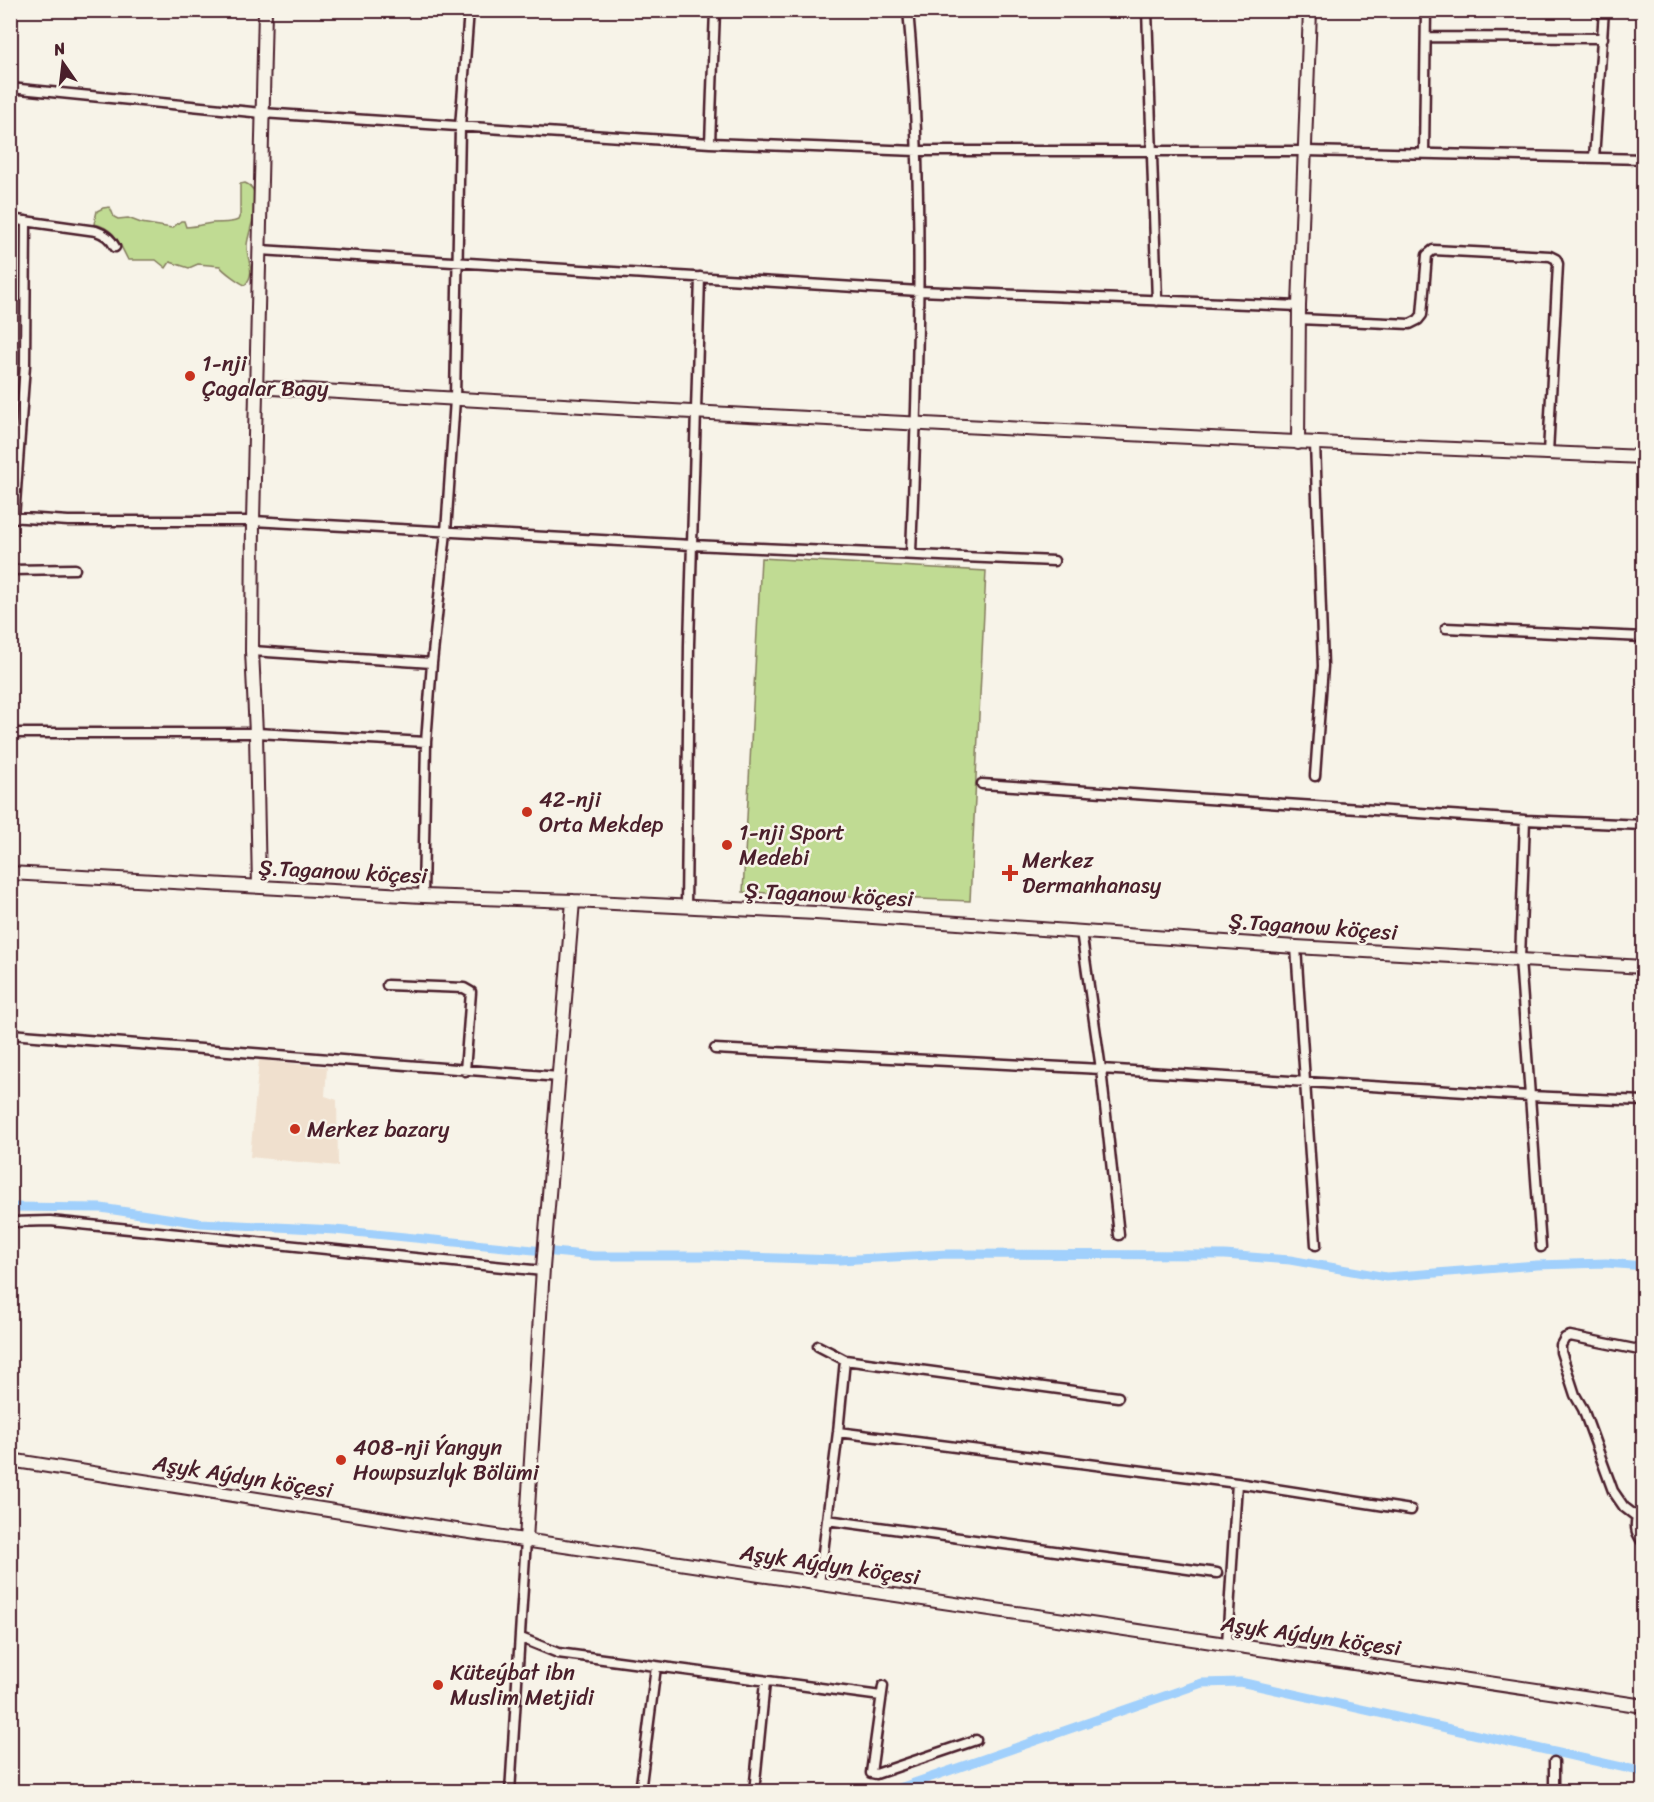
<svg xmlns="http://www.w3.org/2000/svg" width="1654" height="1802" font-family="Sriracha,sans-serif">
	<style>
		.built { fill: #f0e0ce }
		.green { fill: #c0db93; stroke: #857d5f; stroke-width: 1.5 }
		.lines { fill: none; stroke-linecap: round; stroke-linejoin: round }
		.canal { stroke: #a1d0fc; stroke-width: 9 }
		.street-casing { stroke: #4a1f2b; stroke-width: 13 }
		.secondary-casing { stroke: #4a1f2b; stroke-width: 16 }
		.street { stroke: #f7f3e8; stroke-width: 8 }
		.secondary { stroke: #f7f3e8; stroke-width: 12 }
		.poi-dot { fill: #c8321e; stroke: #f7f3e8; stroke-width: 2 }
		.labels { text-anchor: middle; stroke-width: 5; stroke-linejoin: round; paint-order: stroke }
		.poi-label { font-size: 22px; fill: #4a1f2b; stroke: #f7f3e8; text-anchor: start }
		.street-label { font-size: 22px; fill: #4a1f2b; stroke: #f7f3e8 }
	</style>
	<rect width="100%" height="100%" fill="#f7f3e8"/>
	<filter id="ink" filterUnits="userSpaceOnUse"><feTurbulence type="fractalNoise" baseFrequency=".0167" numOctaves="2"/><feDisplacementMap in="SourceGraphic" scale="12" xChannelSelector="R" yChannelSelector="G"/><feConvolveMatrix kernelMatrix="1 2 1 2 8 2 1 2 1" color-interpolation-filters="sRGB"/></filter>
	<g filter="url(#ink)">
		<path class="built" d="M 259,1060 L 327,1067 L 325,1096 L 337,1100 L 338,1166 L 250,1157 Z"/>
		<path class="green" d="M 245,183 C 267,191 248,230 247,245 C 246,260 257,272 245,285 C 240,283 223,271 220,266 L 198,264 L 189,268 L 170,262 L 166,268 L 156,260 L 128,260 C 119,243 115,228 94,224 L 97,211 L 103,208 L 110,207 L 114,217 L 118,219 L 128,218 L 141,223 L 172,228 L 181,221 L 184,221 L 186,227 C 196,227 203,224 212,223 C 222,222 229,224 238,220 L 240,215 L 240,184 Z
			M 761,558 L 986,571 L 970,901 L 743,892 Z"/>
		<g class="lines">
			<path class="canal" d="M 10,1207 L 101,1208 L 200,1223 L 335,1230 L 594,1256 L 715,1256 L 839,1260 L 948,1254 L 1225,1255 L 1290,1260 L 1386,1277 L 1537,1265 L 1606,1263 L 1644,1266
				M 888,1792 L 1202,1683 L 1240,1682 L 1644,1772"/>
			<g class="street-casing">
				<path id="street" d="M 908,10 C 925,191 918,373 911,553
					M 1147,10 L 1157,301
					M 1426,37 L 1603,38
					M 10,88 L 262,113 L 710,143 L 917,151 L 1306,151 L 1644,159
					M 710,143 L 715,10
					M 1424,153 L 1426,10
					M 1594,158 L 1604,10
					M 10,219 L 96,231 C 105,234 110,238 115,247
					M 260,250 L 919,291 L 1299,306
					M 1299,319 L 1410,324 L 1418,320 L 1422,315 L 1427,255 L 1433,250 L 1550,256 L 1556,259 L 1558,264 L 1548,453
					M 10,517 L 68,521 L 253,521 L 692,545 L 1054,561
					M 14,518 L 25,365 L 26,221
					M 10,570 L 75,569
					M 1446,628 L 1644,637
					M 252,651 L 432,663
					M 10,733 L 256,733 L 426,742
					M 1315,776 L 1323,666 L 1315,443
					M 982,784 L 1525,820 L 1644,825
					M 1525,820 L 1520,959 L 1541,1247
					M 423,896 L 426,742 L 432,663 L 446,532 L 455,399 L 460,127 L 469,10
					M 686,907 L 689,644 L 700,277
					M 1081,931 L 1101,1069 L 1119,1235
					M 1296,947 L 1316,1245
					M 387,985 L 464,988 L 471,992 L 465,1071
					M 10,1034 L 559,1077
					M 715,1049 L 1101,1069 L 1529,1096 L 1644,1101
					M 10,1222 L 50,1221 L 543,1271
					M 818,1346 L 845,1360 L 838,1432 L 819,1584
					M 1644,1351 L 1570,1336 L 1565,1338 L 1561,1345 L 1561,1352 L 1575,1395 L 1583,1409 L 1613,1491 L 1624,1507 L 1637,1517 C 1634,1529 1637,1534 1644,1544
					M 845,1360 L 1118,1397
					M 838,1432 L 1237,1483 L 1411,1510
					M 827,1520 L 1217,1573
					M 521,1638 L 558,1653 L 881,1696
					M 1227,1644 L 1237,1483
					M 883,1686 L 871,1773 L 876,1774 L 976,1740
					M 1554,1762 L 1554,1792
					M 510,1792 L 526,1540
					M 640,1792 L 656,1667
					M 754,1792 L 765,1682"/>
			</g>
			<g class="secondary-casing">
				<path id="secondary" d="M 255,387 C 718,415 1181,438 1644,457
					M 1298,443 L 1299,306 L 1310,10
					M 10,873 L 423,896 L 573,901 L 816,913 L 1296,947 L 1644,967
					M 259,887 L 256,733 L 252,651 L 253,521 L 265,10
					M 10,1460 L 436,1527 L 1644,1706
					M 526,1540 L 543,1268 L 573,901"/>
			</g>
			<use href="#street" class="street"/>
			<use href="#secondary" class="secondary"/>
		</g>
	</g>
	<g class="poi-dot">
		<circle cx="190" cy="376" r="6"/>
		<circle cx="527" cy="812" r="6"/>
		<circle cx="727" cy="845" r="6"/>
		<path d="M1007 864h6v6h6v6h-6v6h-6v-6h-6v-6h6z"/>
		<circle cx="295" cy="1129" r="6"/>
		<circle cx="341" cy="1460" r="6"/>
		<circle cx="438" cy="1685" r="6"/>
	</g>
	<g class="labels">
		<g class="poi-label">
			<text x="202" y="371">1-nji<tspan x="202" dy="25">Çagalar Bagy</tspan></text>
			<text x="539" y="807">42-nji<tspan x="539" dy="25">Orta Mekdep</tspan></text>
			<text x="739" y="840">1-nji Sport<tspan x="739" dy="25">Medebi</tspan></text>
			<text x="1022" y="868">Merkez<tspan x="1022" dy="25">Dermanhanasy</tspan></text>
			<text x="307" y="1137">Merkez bazary</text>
			<text x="353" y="1455">408-nji Ýangyn<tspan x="353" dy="25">Howpsuzlyk Bölümi</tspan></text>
			<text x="450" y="1680">Küteýbat ibn<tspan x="450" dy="25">Muslim Metjidi</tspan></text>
		</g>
		<g class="street-label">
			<text transform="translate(343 871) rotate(3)" y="8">Ş.Taganow köçesi</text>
			<text transform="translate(829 894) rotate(3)" y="8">Ş.Taganow köçesi</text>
			<text transform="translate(1313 926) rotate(4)" y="8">Ş.Taganow köçesi</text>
			<text transform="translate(243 1476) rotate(9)" y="8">Aşyk Aýdyn köçesi</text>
			<text transform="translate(830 1564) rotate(8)" y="8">Aşyk Aýdyn köçesi</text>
			<text transform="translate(1311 1635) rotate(8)" y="8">Aşyk Aýdyn köçesi</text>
		</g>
	</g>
	<rect width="1654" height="1802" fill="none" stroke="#f7f3e8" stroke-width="36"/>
	<rect x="18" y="18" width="1618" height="1766" fill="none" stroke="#4a1f2b" stroke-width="2" filter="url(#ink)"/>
	<g transform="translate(63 63) rotate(346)" stroke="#f7f3e8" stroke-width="4.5" paint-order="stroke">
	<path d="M0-4.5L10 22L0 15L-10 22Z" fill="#4a1f2b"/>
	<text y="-9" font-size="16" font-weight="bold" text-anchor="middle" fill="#4a1f2b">N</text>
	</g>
</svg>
